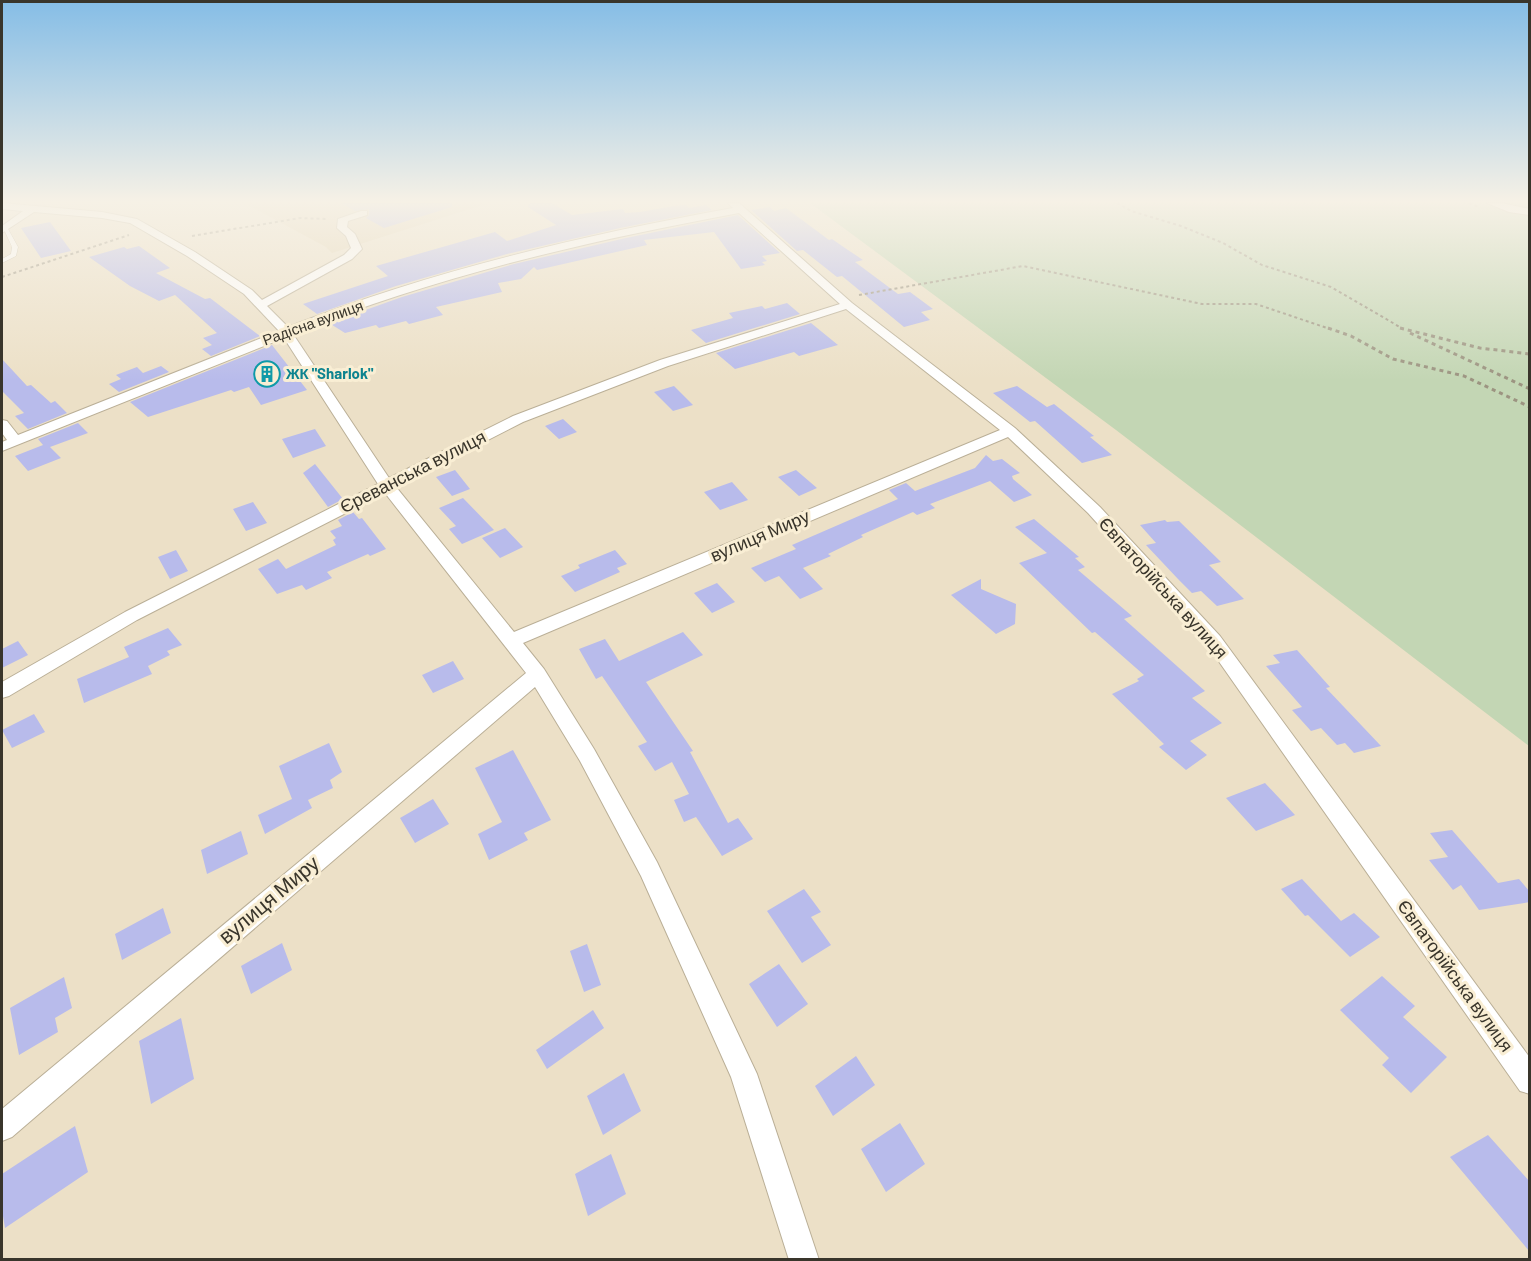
<svg xmlns="http://www.w3.org/2000/svg" width="1531" height="1261" font-family="Barlow,sans-serif">
	<style>
		.built { fill: #e4d5b5 }
		.green { fill: #c3d6b4 }
		.building { fill: #b8bbeb }
		.lines { fill: none; stroke-linecap: round; stroke-linejoin: round }
		.service-casing { stroke: #baaf97; stroke-width: 1 }
		.minor-casing { stroke: #baaf97; stroke-width: 2 }
		.path-far1 { stroke: #9c9481; stroke-width: 2; stroke-dasharray: 3 3; stroke-linecap: butt }
		.path { stroke: #9c9481; stroke-width: 3; stroke-dasharray: 4 4; stroke-linecap: butt }
		.service { fill: #fff; fill-rule: evenodd }
		.minor { fill: #fff; fill-rule: evenodd }
		.labels { text-anchor: middle; stroke-width: 6; stroke-linejoin: round; paint-order: stroke }
		.far-street-label { font-size: 15px; fill: #39352b; stroke: #f9eed4 }
		.far-culture-label { font-size: 15px; font-weight: bold; fill: #0d838f; stroke: #f9eed4; text-anchor: start }
		.street-label { font-size: 18px; fill: #39352b; stroke: #f9eed4 }
		.near-street-label { font-size: 21px; fill: #39352b; stroke: #f9eed4 }
	</style>
	<rect width="100%" height="100%" fill="#ece0c7"/>
	<path class="built" d="M 244,203 L 489,203 L 332,253 L 326,247 Z"/>
	<path class="green" d="M 810,203 L 1529,203 L 1529,746 L 1116,430 Z"/>
	<path class="building" d="M 341,203 L 452,203 L 452,207 L 384,228 L 366,218 L 369,215 L 369,209 L 355,211 Z
		M 530,203 L 552,203 L 572,215 L 623,209 L 625,213 L 640,212 L 674,206 L 686,205 L 689,208 L 706,205 L 712,210 L 620,228 L 507,254 L 396,286 L 317,314 L 303,304 L 388,276 L 376,266 L 495,232 L 507,241 L 556,225 L 528,207 Z
		M 770,207 L 774,211 L 786,208 L 829,240 L 832,239 L 845,248 L 863,260 L 855,262 L 898,294 L 910,292 L 933,309 L 921,312 L 930,320 L 904,327 L 842,276 L 837,277 L 803,250 L 797,251 L 751,210 Z
		M 738,215 L 780,253 L 762,256 L 767,261 L 762,262 L 765,265 L 741,269 L 714,232 L 644,240 L 647,245 L 537,270 L 534,267 L 521,279 L 498,283 L 502,292 L 436,307 L 443,315 L 409,324 L 406,321 L 379,328 L 376,325 L 345,333 L 329,323 L 402,297 L 514,264 L 626,238 Z
		M 50,222 L 71,251 L 41,258 L 21,228 Z
		M 139,246 L 170,268 L 156,273 L 205,299 L 210,298 L 260,336 L 211,356 L 202,349 L 212,345 L 203,338 L 217,333 L 175,295 L 159,301 L 130,286 L 89,257 L 124,247 L 127,249 Z
		M 787,303 L 800,314 L 706,343 L 691,330 L 733,318 L 729,313 L 762,306 L 765,309 Z
		M 811,323 L 838,345 L 799,356 L 794,352 L 735,369 L 716,353 Z
		M 272,345 L 307,390 L 261,405 L 249,387 L 234,392 L 231,390 L 148,417 L 130,402 Z
		M 2,359 L 27,386 L 31,385 L 51,403 L 55,401 L 67,413 L 28,429 L 15,416 L 24,413 L 2,391 Z
		M 161,366 L 169,372 L 119,392 L 109,384 L 121,379 L 116,375 L 137,367 L 143,373 Z
		M 674,386 L 693,405 L 673,411 L 654,392 Z
		M 1017,386 L 1047,407 L 1054,404 L 1094,436 L 1090,437 L 1112,455 L 1082,463 L 1035,421 L 1030,422 L 993,393 Z
		M 563,419 L 577,432 L 559,439 L 545,426 Z
		M 78,423 L 88,433 L 50,447 L 61,458 L 28,471 L 15,456 L 43,445 L 38,439 Z
		M 315,429 L 326,446 L 293,458 L 282,439 Z
		M 986,455 L 993,461 L 1002,459 L 1020,473 L 1012,476 L 1013,479 L 1032,495 L 1014,502 L 990,481 L 930,504 L 935,508 L 917,515 L 913,512 L 861,535 L 863,537 L 828,554 L 831,556 L 803,568 L 823,589 L 800,599 L 779,576 L 765,582 L 751,568 L 796,549 L 792,545 L 898,499 L 889,490 L 906,483 L 915,491 L 975,468 Z
		M 315,464 L 343,499 L 328,507 L 303,473 Z
		M 455,470 L 470,489 L 452,496 L 436,477 Z
		M 796,470 L 817,488 L 799,496 L 778,477 Z
		M 732,482 L 748,500 L 720,510 L 704,492 Z
		M 463,498 L 494,530 L 462,544 L 449,529 L 456,526 L 439,508 Z
		M 253,502 L 267,523 L 246,531 L 233,509 Z
		M 353,512 L 359,519 L 362,518 L 386,549 L 370,556 L 368,554 L 327,572 L 332,578 L 306,590 L 302,585 L 277,594 L 258,569 L 278,559 L 286,569 L 336,545 L 333,540 L 336,538 L 330,531 L 342,526 L 338,520 Z
		M 1034,519 L 1079,557 L 1075,558 L 1085,567 L 1078,570 L 1132,616 L 1124,619 L 1205,691 L 1192,698 L 1222,723 L 1190,741 L 1207,755 L 1186,770 L 1159,747 L 1164,744 L 1112,694 L 1139,681 L 1137,679 L 1144,675 L 1095,632 L 1092,633 L 1019,563 L 1047,553 L 1015,527 Z
		M 1165,520 L 1167,522 L 1179,521 L 1221,562 L 1209,565 L 1244,599 L 1217,606 L 1201,591 L 1192,593 L 1178,579 L 1146,545 L 1156,543 L 1140,525 Z
		M 505,528 L 523,547 L 500,558 L 482,538 Z
		M 176,550 L 188,571 L 170,579 L 158,557 Z
		M 615,550 L 627,564 L 617,568 L 620,572 L 575,592 L 561,576 L 580,568 L 578,565 Z
		M 981,579 L 981,589 L 1016,604 L 1015,624 L 996,634 L 951,595 Z
		M 717,583 L 735,602 L 712,613 L 694,593 Z
		M 168,628 L 182,645 L 167,651 L 170,655 L 148,666 L 152,674 L 84,703 L 77,679 L 129,657 L 124,647 Z
		M 683,632 L 703,655 L 646,682 L 693,751 L 690,752 L 728,823 L 738,818 L 753,839 L 722,856 L 696,817 L 684,822 L 674,800 L 689,794 L 672,762 L 655,771 L 638,746 L 647,742 L 602,676 L 596,679 L 579,649 L 605,639 L 619,661 Z
		M 18,641 L 28,655 L 2,668 L 2,649 Z
		M 1297,650 L 1330,687 L 1326,688 L 1381,746 L 1354,753 L 1345,743 L 1337,745 L 1321,728 L 1311,731 L 1292,710 L 1302,707 L 1266,666 L 1280,663 L 1273,655 Z
		M 453,661 L 464,679 L 433,693 L 422,675 Z
		M 34,714 L 45,732 L 12,748 L 2,730 Z
		M 329,743 L 342,772 L 330,780 L 333,788 L 308,800 L 312,808 L 265,834 L 258,815 L 292,799 L 279,766 Z
		M 513,750 L 551,820 L 524,833 L 528,840 L 489,860 L 478,834 L 502,822 L 475,768 Z
		M 1265,783 L 1295,815 L 1256,831 L 1226,798 Z
		M 433,799 L 449,824 L 415,843 L 400,818 Z
		M 1452,830 L 1498,883 L 1519,879 L 1530,892 L 1530,902 L 1479,910 L 1461,885 L 1453,890 L 1429,860 L 1448,857 L 1430,833 Z
		M 241,831 L 248,854 L 207,874 L 201,850 Z
		M 1302,879 L 1341,921 L 1354,913 L 1380,937 L 1350,957 L 1308,915 L 1305,916 L 1281,889 Z
		M 804,889 L 821,912 L 811,917 L 831,945 L 802,963 L 767,911 Z
		M 163,908 L 171,933 L 122,960 L 115,934 Z
		M 282,943 L 292,970 L 251,994 L 241,966 Z
		M 587,944 L 601,985 L 584,992 L 570,951 Z
		M 779,964 L 808,1004 L 777,1027 L 749,984 Z
		M 1382,976 L 1415,1006 L 1403,1017 L 1447,1057 L 1411,1093 L 1382,1065 L 1389,1058 L 1340,1010 Z
		M 64,977 L 72,1008 L 55,1018 L 58,1032 L 19,1055 L 10,1008 Z
		M 593,1010 L 604,1028 L 547,1069 L 536,1050 Z
		M 181,1018 L 194,1079 L 151,1104 L 139,1041 Z
		M 856,1056 L 875,1085 L 833,1116 L 815,1086 Z
		M 624,1073 L 641,1111 L 603,1135 L 587,1096 Z
		M 900,1123 L 925,1164 L 886,1192 L 861,1149 Z
		M 75,1126 L 88,1172 L 5,1228 L 2,1210 L 2,1174 Z
		M 1488,1135 L 1530,1182 L 1530,1252 L 1450,1157 Z
		M 611,1154 L 626,1194 L 588,1216 L 575,1174 Z"/>
	<g class="lines">
		<g class="service-casing">
			<path id="service" d="M 3,227 L 7,227 L 18,247 L 16,256 L 2,263 L 2,259 L 11,254 L 12,247 Z"/>
		</g>
		<g class="minor-casing">
			<path id="minor" d="M 2,203 L 102,212 L 137,219 L 195,252 L 252,290 L 262,300 L 344,255 L 351,248 L 346,236 L 337,228 L 338,219 L 361,211 L 367,211 L 367,215 L 348,221 L 347,227 L 355,234 L 362,249 L 352,259 L 267,306 L 288,327 C 430,271 583,235 733,208 L 728,203 L 739,203 L 852,303 L 1015,428 L 1100,507 L 1220,636 L 1530,1058 L 1530,1094 L 1520,1091 L 1208,646 L 1088,513 L 1008,437 L 523,643 L 544,669 L 594,749 L 657,862 L 757,1074 L 819,1260 L 789,1260 L 731,1077 L 641,876 L 580,761 L 535,687 L 12,1137 L 2,1141 L 2,1109 L 526,673 L 385,493 L 137,620 L 9,696 L 2,698 L 2,682 L 125,612 L 378,484 L 284,338 L 2,451 L 2,442 L 7,440 L 2,433 L 2,420 L 7,421 L 18,435 L 279,331 L 244,294 L 187,256 L 130,223 L 102,218 L 34,212 L 2,233 L 2,226 L 23,211 L 2,209 ZM 739,213 L 840,304 L 660,360 L 513,416 L 389,478 L 293,334 C 436,276 588,241 739,213 ZM 846,309 L 1000,430 L 514,632 L 396,487 L 523,422 L 668,366 Z
				M 1487,203 L 1501,203 L 1530,209 L 1530,215 L 1509,212 Z"/>
		</g>
		<path class="path-far1" d="M 1117,203 L 1131,211 L 1181,226 L 1223,243 L 1262,265 L 1331,287 L 1405,330
			M 1469,203 L 1479,207
			M 192,236 L 300,218 L 327,219
			M 2,277 L 129,235
			M 859,295 L 1023,266 L 1202,304 L 1256,304 L 1333,330"/>
		<path class="path" d="M 1328,328 L 1351,336 L 1393,359 L 1464,376 L 1530,407
			M 1400,328 L 1480,348 L 1530,354
			M 1410,333 L 1530,389"/>
		<use href="#service" class="service"/>
		<use href="#minor" class="minor"/>
	</g>
	<linearGradient id="sky" x2="0" y2="1"><stop stop-color="#85bde6"/><stop offset="0.53" stop-color="#f6f1e6"/><stop offset="1" stop-color="#f6f1e6" stop-opacity="0"/></linearGradient>
	<rect width="1531" height="380" fill="url(#sky)"/>
	<defs>
		<g id="building-ring" transform="scale(1.35)"><circle r="9.5" fill="#f9eed4" stroke="#0f9aa8" stroke-width="1.5"/><path d="M-4-6H4V6H1V3H-1V6H-4ZM-2.5-4.3h1.7v1.8h-1.7ZM.8-4.3h1.7v1.8H.8ZM-2.5-1h1.7V.8h-1.7ZM.8-1h1.7V.8H.8Z" fill="#0f9aa8"/></g>
	</defs>
	<g fill-rule="evenodd">
		<use href="#building-ring" x="267" y="374"/>
	</g>
	<g class="labels">
		<g class="far-street-label">
			<text transform="translate(313 323) rotate(-20)" y="5">Радісна вулиця</text>
		</g>
		<g class="far-culture-label">
			<text x="286" y="379">ЖК "Sharlok"</text>
		</g>
		<g class="street-label">
			<text transform="translate(413 472) rotate(-27)" y="6">Єреванська вулиця</text>
			<text transform="translate(760 536) rotate(-23)" y="6">вулиця Миру</text>
			<text transform="translate(1163 588) rotate(48)" y="6">Євпаторійська вулиця</text>
			<text transform="translate(1455 976) rotate(54)" y="6">Євпаторійська вулиця</text>
		</g>
		<g class="near-street-label">
			<text transform="translate(269 900) rotate(-40)" y="7">вулиця Миру</text>
		</g>
	</g>
	<rect width="1531" height="1261" fill="none" stroke="#39352b" stroke-width="6"/>
</svg>
